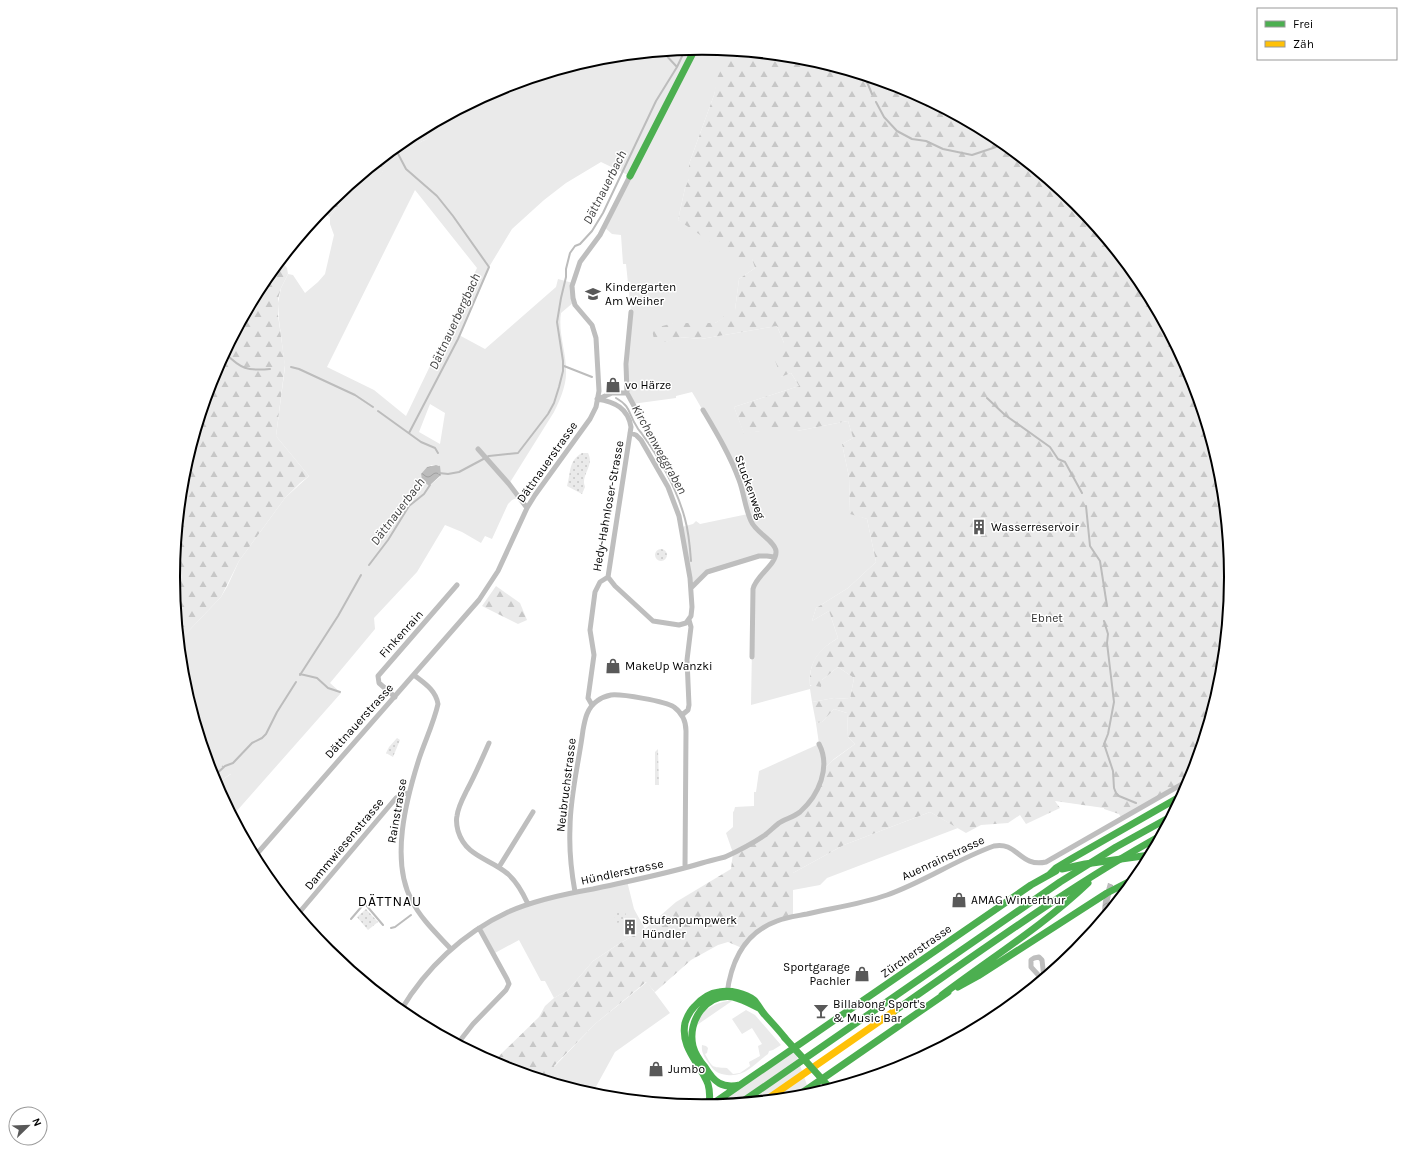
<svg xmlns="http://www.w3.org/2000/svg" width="1405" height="1154" font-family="Karla,sans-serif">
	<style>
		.green { fill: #eaeaea; fill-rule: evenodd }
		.forest { fill: url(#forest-firs) }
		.park { fill: url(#park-dots) }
		.water { fill: url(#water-waves) }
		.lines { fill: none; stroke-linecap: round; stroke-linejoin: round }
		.stream { stroke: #bcbcbc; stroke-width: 2 }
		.street { stroke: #bebebe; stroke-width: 5 }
		.fast { stroke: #4caf50; stroke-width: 7 }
		.slow { stroke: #ffc107; stroke-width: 7 }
		.fast-bridge { stroke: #4caf50; stroke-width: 7 }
		.labels { text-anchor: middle; stroke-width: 3; stroke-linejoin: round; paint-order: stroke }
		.poi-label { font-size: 12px; fill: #000; stroke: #fff; text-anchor: start }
		.street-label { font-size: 12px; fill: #000; stroke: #fff }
		.park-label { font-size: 12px; fill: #303030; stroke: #fff }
		.water-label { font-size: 13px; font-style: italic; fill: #414141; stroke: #fff }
		.quarter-label { font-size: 14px; letter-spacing: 1px; fill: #000; stroke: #fff }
		.rim { fill: none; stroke: #000; stroke-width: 2 }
	</style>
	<defs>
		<pattern id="forest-firs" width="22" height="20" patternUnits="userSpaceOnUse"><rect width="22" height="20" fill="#eaeaea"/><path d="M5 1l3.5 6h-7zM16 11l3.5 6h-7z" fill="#c7c7c7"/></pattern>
		<pattern id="park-dots" width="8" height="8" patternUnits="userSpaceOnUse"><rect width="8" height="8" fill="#eaeaea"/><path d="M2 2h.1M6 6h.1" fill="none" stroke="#c7c7c7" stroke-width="1.8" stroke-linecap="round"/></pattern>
		<pattern id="water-waves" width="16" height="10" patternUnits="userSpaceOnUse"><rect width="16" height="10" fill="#bcbcbc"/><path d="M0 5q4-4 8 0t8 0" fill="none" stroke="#a0a0a0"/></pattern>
	</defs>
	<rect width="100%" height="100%" fill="#fff"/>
	<path class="green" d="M 703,48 L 737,51 L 719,75 L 714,95 L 689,164 L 689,179 L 685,188 L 678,220 L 752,258 L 755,268 L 739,279 L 735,310 L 723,310 L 724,318 L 715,323 L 673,323 L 666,342 L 678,337 L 701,339 L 777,326 L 784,343 L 781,377 L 791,373 L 799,386 L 734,407 L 744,433 L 760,431 L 797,431 L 848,421 L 853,438 L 842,444 L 849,477 L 850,513 L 867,519 L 876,562 L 848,588 L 816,608 L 812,621 L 829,611 L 838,638 C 819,649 808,663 810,686 L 822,680 L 838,667 L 854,678 L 850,699 L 834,698 L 812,702 L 810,689 L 751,705 L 753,589 L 773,560 L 767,556 L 707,572 L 691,588 L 682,527 L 693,524 L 696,521 L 700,524 L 748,514 C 738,469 715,431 692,392 L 676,396 L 676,398 L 632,404 L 627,393 L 631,312 L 626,264 L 623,264 L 621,235 L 612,234 L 604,227 L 630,176 L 601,162 L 566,183 L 544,200 L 512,229 L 489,267 L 459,335 L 485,349 L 556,287 L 558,279 L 573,283 L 574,302 L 561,313 C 558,333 566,351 566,370 C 567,384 560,400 554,412 L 509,484 L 519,497 L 512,500 L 508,504 L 492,539 L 485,536 L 481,543 L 462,532 L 445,525 L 417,572 L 374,618 L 375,629 L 330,683 L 341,693 L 235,813 L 229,808 L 216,784 L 231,774 L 212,757 L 208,760 L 184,680 L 180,640 L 221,597 L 228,585 L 239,561 L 285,498 L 309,476 L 276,436 L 285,367 L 279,320 L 278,303 L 281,288 L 288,274 L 293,275 L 305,293 L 318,282 L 325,274 L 334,235 L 330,224 L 330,217 L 356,181 L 367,172 L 378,179 L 391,156 L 427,139 L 431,125 L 500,88 L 600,58 ZM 415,190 L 477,268 L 406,416 L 374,390 L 327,367 ZM 430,404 L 445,413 L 440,444 L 419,432 ZM 432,465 L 439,465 L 440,477 L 429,486 L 423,481 L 421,474 L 427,467 Z
		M 834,709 L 847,713 L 848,737 L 855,744 L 834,759 L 824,769 L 821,781 L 801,811 L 733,853 L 726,833 L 733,827 L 733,812 L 734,811 L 735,807 L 754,806 L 754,792 L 756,792 L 759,771 L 819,744 L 816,723 L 822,722 Z
		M 930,812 L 958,828 L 827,878 L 820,885 L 793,890 L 793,873 L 844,845 Z
		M 627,881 L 634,909 L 645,929 L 617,945 L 593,961 L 568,990 L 554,998 L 545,981 L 541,981 L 519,940 L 493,954 L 479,928 L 522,906 Z
		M 647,982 L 670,1013 L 615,1052 L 592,1094 L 562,1084 L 554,1067 L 595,1024 Z
		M 728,1001 L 732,1001 L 697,1025 C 700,1011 714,1003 728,1001 Z
		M 746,1010 L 755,1015 L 781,1045 L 773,1050 L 769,1051 L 768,1054 C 754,1064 746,1077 727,1075 C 719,1074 715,1072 710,1065 C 705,1058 701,1053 702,1045 L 706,1046 L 708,1048 L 707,1053 L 705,1054 C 713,1068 711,1067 727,1068 L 733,1074 L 740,1073 L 750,1066 L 749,1062 L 760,1056 L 758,1046 L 762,1044 L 752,1028 L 742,1034 L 732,1019 Z
		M 794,1048 L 808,1088 L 796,1097 L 711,1105 Z"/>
	<path class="forest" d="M 737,51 L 806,58 L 905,88 L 997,137 L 1077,203 L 1142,283 L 1191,375 L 1221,474 L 1231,577 L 1221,680 L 1192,776 L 1122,819 L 1119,814 L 1104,809 L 1104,808 L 1055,801 L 1060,808 L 1026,824 L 1020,815 L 1008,823 L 981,825 L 966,833 L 930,812 L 844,845 L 793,873 L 793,917 L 768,925 L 742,948 L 728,942 L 718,945 L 691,960 L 655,992 L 646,982 L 595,1024 L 554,1066 L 562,1084 L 500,1066 L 494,1063 L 501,1054 L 539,1017 L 545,1006 L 554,998 L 568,990 L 593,961 L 617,945 L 645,929 L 676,902 L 731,869 L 733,853 L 797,814 L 814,794 L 824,769 L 832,761 L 855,744 L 848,737 L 847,713 L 834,709 L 822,722 L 816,723 L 812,702 L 834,698 L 850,699 L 854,678 L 838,667 L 822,680 L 821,687 L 810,685 C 809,661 818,650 838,638 L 829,611 L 812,621 L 816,608 L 848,588 L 876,562 L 867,519 L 850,514 L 849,477 L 842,444 L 853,438 L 848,421 L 797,431 L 760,431 L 744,434 L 734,407 L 799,386 L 791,373 L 781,377 L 772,352 L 784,343 L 777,326 L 701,339 L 679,337 L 667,342 L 654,340 L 652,329 L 673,323 L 715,323 L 723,318 L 723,310 L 735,310 L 739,279 L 755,268 L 752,259 L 736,259 L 678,220 L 685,188 L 689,179 L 689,164 L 714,95 L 717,78 L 720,72 Z
		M 431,125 L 427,139 L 391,156 L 378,180 L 367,172 L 409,137 Z
		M 356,181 L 330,217 L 322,211 L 329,203 Z
		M 281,261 L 287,268 L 288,274 L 281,288 L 278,299 L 278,315 L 285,365 L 276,436 L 309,476 L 300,483 L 285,498 L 239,561 L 221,597 L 180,640 L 174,577 L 184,474 L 214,374 L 263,283 Z
		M 496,586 L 520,603 L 527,620 L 518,624 L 482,606 Z
		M 212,757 L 232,773 L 216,784 L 208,760 Z"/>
	<path class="park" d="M 582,453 L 588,453 C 595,466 580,475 585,487 L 582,494 L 567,486 C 571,473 568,461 582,453 Z
		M655 555a6 6 0 1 1 12 0a6 6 0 1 1-12 0Z
		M 397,738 L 400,740 L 393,757 L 386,753 L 389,747 Z
		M 658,749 L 659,785 L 655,785 L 655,752 Z
		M 366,909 L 378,922 L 368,930 L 357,917 Z
		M 625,911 L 627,921 L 616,923 L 614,913 Z"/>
	<path class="water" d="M 436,465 L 440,466 L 441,475 L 429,486 L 422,480 L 421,474 L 427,467 Z
		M 1108,883 L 1113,885 L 1107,914 L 1101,921 L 1103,901 Z"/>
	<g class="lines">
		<path class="stream" d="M 663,52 L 677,67
			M 858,74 L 867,82 L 872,94
			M 876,102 L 884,117 L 897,131 L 912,139 L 926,141 L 943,149 L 972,155 L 996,147 L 1002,142
			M 395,148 L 406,169 L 437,196 L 453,216 L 489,267 L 458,339 L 409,433
			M 225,353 C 241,369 247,371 270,369
			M 564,366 L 592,377
			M 291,367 L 299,369 L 355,395 L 373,407
			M 616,398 C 632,407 628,414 637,427 C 638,430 641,432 642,434 C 660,459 677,489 685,519 C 689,533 690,547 691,561
			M 987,398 L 1005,415 L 1050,447 L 1058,459 L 1065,462 L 1082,493
			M 378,411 L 421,442 L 435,448 L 438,453
			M 439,473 L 448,474 L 459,472 L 489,456 L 518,453 L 548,414 L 554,403 L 559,387 L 563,371 L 563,361 L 557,322 L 561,298 L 566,277 L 566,269 L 570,253 L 575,246 L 580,244 L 592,231 L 603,213 L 656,101 L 677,67 L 685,50
			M 1086,506 L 1090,546 L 1100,561 L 1107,606
			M 369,565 L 388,540 L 409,506 L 424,494 L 430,485
			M 1104,621 L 1108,634 L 1107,643 L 1114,702 L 1108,734 L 1104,744 L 1113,771 L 1114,788 L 1116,793 L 1119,796 L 1136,803
			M 300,674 L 317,678 L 328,688 L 340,692
			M 300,675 L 338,616 L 361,575
			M 213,777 L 225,766 L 233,763 L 252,743 L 262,738 L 266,734 L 277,712 L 296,682
			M 351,919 L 363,905 L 366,905 L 383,925
			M 391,928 L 395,927 L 411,915"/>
		<path class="street" d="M 627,393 L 626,364 L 631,312
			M 597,399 C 615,402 628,408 631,427 L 608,577
			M 598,399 L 612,393 L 627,393 L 659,452
			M 703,410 C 716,432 730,455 739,480 C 744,493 745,508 751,521 C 755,532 775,541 776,551 C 777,565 756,575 753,589 L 752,657
			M 478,449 L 509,484 L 527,508
			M 608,577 L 615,586 L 653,621 L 679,625 L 686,623 L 691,616 L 692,607 L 690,578 L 679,516 L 668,487 L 641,440 L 636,435 L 630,433
			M 691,588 L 707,572 L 759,556 L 767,556 L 774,557
			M 414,675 C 424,683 436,690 438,704 C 434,722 425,741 419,759 C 406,800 390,861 412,901 C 421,919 437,934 450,948
			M 395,697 L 379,683 L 378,676 L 457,585
			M 592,705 L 588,698 L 594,655 L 590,630 L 595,592 L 600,582 L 608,577
			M 682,715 L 688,710 L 689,705 L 687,660 L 691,627 L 689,620
			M 489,743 C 482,759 475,775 467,790 C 463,798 458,807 457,816 C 456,820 457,827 458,831 C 466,857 489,858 508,874 C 517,882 523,893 528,904
			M 255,856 L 479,600 L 498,571 L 527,508 L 535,495 L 590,419 L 596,407 L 599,391 L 596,338 L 592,325 L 575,305 L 573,298 L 572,286 L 580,262 L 600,235 L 630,176
			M 499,867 L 533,812
			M 575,892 C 571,870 569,850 570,828 C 570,795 579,762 583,730 C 585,719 587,708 597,701 C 601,698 606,696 611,695 C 622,694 665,701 674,707 C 682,713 686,721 686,731 L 685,868
			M 298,914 L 396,798 L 402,794 L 409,793
			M 1042,979 L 1031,967 L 1031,960 L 1034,958 L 1039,957 L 1042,960 L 1044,978
			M 727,994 C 731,961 744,933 777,921 C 787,917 797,916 807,914 C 833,908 861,904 887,895 C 924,882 957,859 994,846 C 1017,841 1020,868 1046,862 L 1191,779
			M 401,1010 C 426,968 463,933 508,912 C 535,900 564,894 593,889 C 629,881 666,874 702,863 C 709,861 717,859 725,857 C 738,851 753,843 765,835 C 770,831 774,827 779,823 C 785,819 794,817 800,812 C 819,795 831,767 819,744
			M 462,1038 L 473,1024 L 506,990 L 509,984 L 507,979 L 479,928"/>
		<path class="fast" d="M 630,176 L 695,49
			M 1050,874 L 1056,868 L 1071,859 L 1183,795
			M 958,987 L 978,976 L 1107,893 L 1138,877
			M 942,995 C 991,958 1044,925 1088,883
			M 893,1012 C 981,951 1068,887 1162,835
			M 740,1085 C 722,1089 714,1082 705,1067 C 700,1061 695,1054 693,1046 C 687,1021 706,993 733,997 C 742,999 751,1004 759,1008
			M 796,1097 L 948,992
			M 742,1102 L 1060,882 L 1116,847 L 1172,816
			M 709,1105 C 710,1098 710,1091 708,1084 C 700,1063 680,1048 685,1023 C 687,1017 690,1011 694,1007 C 701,999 709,993 719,992 C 731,990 745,993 754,1000 C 758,1004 761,1011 765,1015 C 772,1023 779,1030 785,1038
			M 711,1105 L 1031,885 L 1056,871"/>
		<path class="slow" d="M 766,1100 L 893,1012"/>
		<path class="fast-bridge" d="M 1062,869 L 1085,864 L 1150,855
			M 785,1038 L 830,1088"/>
	</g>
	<defs>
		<g id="school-bare" transform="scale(1.2)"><path d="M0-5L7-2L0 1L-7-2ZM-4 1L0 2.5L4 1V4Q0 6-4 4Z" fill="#595959" stroke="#fff" stroke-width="2.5" paint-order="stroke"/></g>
		<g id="shop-bare" transform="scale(1.2)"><path d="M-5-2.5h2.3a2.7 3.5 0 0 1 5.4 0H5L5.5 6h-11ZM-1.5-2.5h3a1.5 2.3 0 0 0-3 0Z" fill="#595959" stroke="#fff" stroke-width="2.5" paint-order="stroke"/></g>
		<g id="building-bare" transform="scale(1.2)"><path d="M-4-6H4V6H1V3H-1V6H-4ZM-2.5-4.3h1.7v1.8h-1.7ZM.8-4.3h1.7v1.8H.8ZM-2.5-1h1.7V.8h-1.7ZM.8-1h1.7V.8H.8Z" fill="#595959" stroke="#fff" stroke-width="2.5" paint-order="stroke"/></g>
		<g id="bar-bare" transform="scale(1.2)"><path d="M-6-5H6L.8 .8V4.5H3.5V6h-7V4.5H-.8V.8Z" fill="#595959" stroke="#fff" stroke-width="2.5" paint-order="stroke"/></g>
	</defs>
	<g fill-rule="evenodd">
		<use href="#school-bare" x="593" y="294"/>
		<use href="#shop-bare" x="613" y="385"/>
		<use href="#building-bare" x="979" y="527"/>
		<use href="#shop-bare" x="613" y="666"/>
		<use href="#shop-bare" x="959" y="900"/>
		<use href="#building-bare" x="630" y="927"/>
		<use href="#shop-bare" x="862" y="974"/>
		<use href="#bar-bare" x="821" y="1011"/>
		<use href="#shop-bare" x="656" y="1069"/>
	</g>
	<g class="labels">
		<g class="poi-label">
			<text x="605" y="291">Kindergarten<tspan x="605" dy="14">Am Weiher</tspan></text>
			<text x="625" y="389">vo Härze</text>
			<text x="991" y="531">Wasserreservoir</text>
			<text x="625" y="670">MakeUp Wanzki</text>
			<text x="971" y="904">AMAG Winterthur</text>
			<text x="642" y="924">Stufenpumpwerk<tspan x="642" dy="14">Hündler</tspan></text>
			<text x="850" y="971" text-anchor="end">Sportgarage<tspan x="850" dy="14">Pachler</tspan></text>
			<text x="833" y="1008">Billabong Sport's<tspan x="833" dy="14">&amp; Music Bar</tspan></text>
			<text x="668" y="1073">Jumbo</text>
		</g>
		<g class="street-label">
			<text transform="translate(547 462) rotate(-55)" y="4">Dättnauerstrasse</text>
			<text transform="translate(750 487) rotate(70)" y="4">Stuckenweg</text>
			<text transform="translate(608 506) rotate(-80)" y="4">Hedy-Hahnloser-Strasse</text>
			<text transform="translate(401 634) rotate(-48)" y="4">Finkenrain</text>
			<text transform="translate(359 721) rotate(-48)" y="4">Dättnauerstrasse</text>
			<text transform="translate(566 785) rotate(-83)" y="4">Neubruchstrasse</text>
			<text transform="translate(397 811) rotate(-80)" y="4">Rainstrasse</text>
			<text transform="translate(344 844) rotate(-50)" y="4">Dammwiesenstrasse</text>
			<text transform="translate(943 858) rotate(-25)" y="4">Auenrainstrasse</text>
			<text transform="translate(622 872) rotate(-12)" y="4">Hündlerstrasse</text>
			<text transform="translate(916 951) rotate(-35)" y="4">Zürcherstrasse</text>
		</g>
		<g class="park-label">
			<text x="1047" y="622">Ebnet</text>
		</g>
		<g class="water-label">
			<text transform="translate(604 187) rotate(-63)" y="5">Dättnauerbach</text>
			<text transform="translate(454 321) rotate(-65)" y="5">Dättnauerbergbach</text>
			<text transform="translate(660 449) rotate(61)" y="5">Kirchenweggraben</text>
			<text transform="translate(397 511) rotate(-53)" y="5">Dättnauerbach</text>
		</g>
		<g class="quarter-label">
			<text x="390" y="906">DÄTTNAU</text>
		</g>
	</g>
	<path d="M0 0H1405V1154H0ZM180 577a522 522 0 1 1 1044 0a522 522 0 1 1-1044 0Z" fill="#fff" fill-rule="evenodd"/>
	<path class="rim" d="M180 577a522 522 0 1 1 1044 0a522 522 0 1 1-1044 0Z"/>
	<rect x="1257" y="8" width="140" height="52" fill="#ffffff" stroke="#999999"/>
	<rect x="1265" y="21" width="20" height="6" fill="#4caf50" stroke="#999999"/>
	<text x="1293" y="28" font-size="12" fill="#000000">Frei</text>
	<rect x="1265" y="41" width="20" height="6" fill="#ffc107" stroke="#999999"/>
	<text x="1293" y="48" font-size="12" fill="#000000">Zäh</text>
	<g transform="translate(28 1126) rotate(67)"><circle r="19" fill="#ffffff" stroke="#999999"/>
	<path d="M0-3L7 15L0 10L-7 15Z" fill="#595959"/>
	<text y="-6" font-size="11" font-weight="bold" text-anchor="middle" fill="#000000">N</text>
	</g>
</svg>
